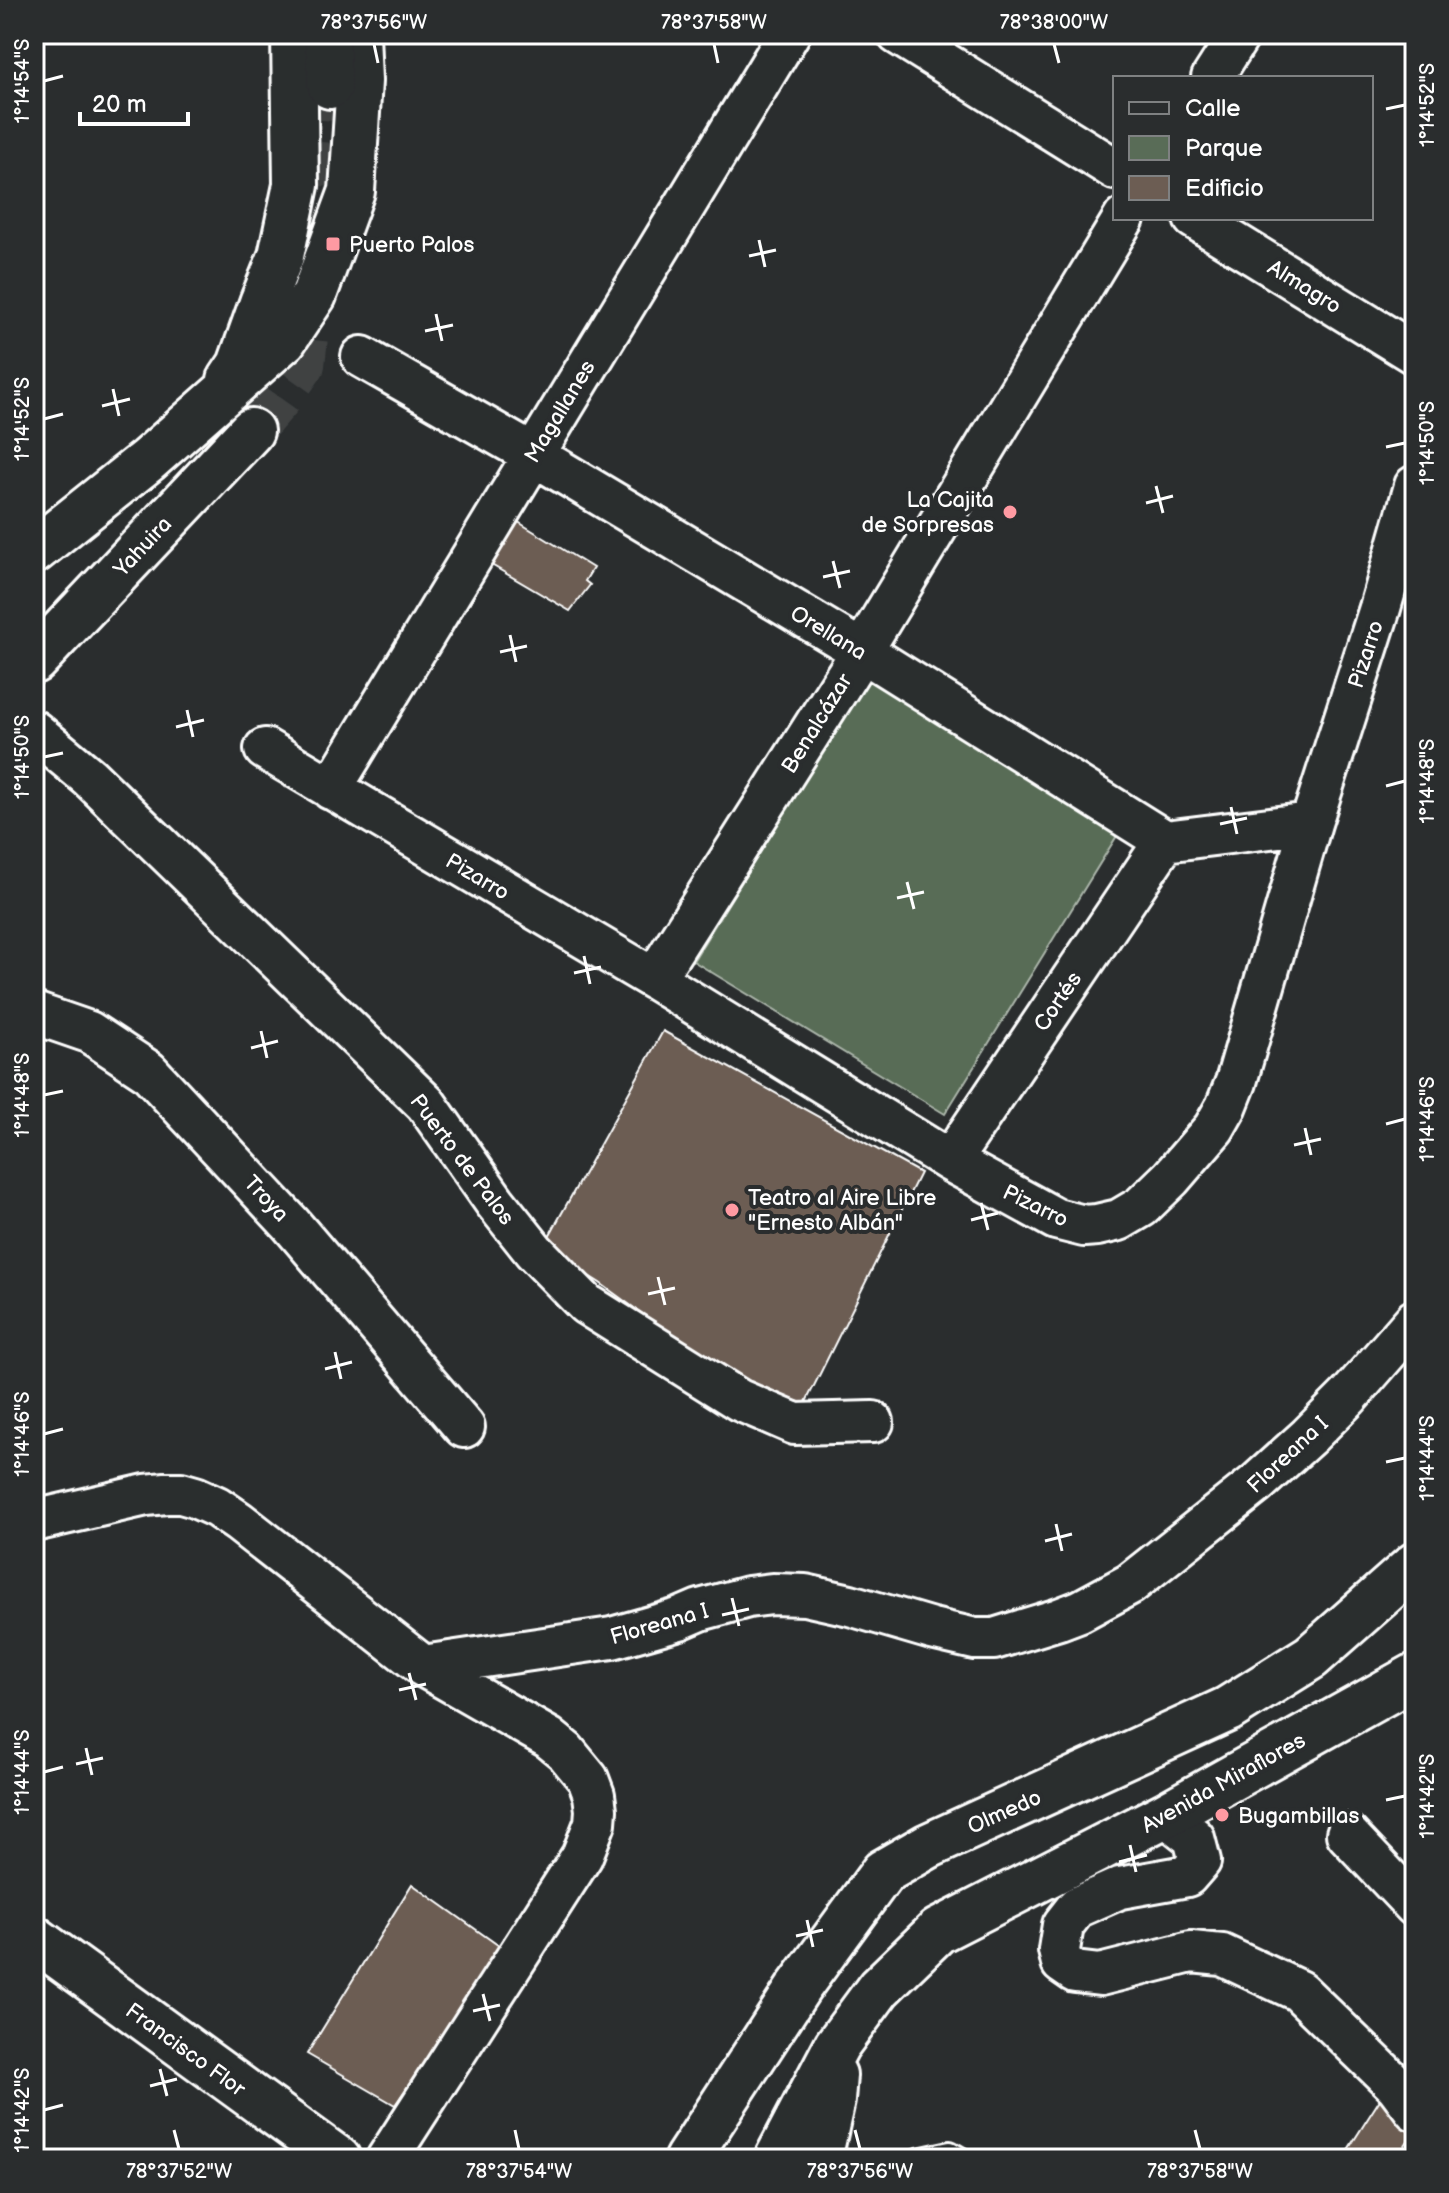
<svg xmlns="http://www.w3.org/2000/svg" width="1449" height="2193" font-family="'Balsamiq Sans',sans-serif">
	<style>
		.green { fill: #596c57; stroke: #acb6ab; stroke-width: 2 }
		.building { fill: #6c5d53; stroke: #fff; stroke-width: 2 }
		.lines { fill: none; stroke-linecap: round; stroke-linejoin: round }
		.secondary-tunnel { stroke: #3f4243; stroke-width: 44; stroke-dasharray: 44 22; stroke-linecap: butt }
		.service-casing { stroke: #fff; stroke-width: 26 }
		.minor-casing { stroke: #fff; stroke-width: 46 }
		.tertiary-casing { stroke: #fff; stroke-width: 50 }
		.secondary-casing { stroke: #fff; stroke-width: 50 }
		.service { stroke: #2a2d2e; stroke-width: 20 }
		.minor { stroke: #2a2d2e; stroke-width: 40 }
		.tertiary { stroke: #2a2d2e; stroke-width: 44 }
		.secondary { stroke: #2a2d2e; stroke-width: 44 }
		.ticks { fill: none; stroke: #fff; stroke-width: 3 }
		.poi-dot { fill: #ff9aa2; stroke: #2a2d2e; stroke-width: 3 }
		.labels { text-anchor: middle; stroke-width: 8; stroke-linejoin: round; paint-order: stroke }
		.poi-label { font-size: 22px; fill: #fff; stroke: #2a2d2e; text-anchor: start }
		.street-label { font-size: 22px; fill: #fff; stroke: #2a2d2e }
		.neatline { fill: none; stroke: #fff; stroke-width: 3 }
		.ticks-label { font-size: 20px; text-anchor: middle; fill: #fff }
	</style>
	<rect width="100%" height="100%" fill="#2a2d2e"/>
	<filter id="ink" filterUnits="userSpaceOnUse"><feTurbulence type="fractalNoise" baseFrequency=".0125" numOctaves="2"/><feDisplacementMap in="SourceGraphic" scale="16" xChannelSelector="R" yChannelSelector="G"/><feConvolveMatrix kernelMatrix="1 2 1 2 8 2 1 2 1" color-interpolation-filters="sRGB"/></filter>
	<g filter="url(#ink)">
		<path class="green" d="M 870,673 L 1123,826 L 945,1114 L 693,961 Z"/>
		<path class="building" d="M 515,520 L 593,568 L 585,581 L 590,585 L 570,611 L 488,563 Z
			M 663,1031 L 920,1173 L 800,1414 L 743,1387 L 600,1283 L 543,1247 Z
			M 412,1884 L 502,1948 L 395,2105 L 307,2054 Z
			M 1386,2090 L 1415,2118 L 1415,2130 L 1396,2159 L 1342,2159 Z
			M 1404,2148 L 1415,2155 L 1415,2159 L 1397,2159 Z"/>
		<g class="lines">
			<path class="secondary-tunnel" d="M 251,431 L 279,399 L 303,365 L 323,178 L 330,86"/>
			<g class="service-casing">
				<path id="service" d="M 918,2159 L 950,2152 L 962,2159"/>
			</g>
			<g class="minor-casing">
				<path id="minor" d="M 898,34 L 1115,169
					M 1212,78 L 1240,34
					M 1194,218 L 1415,354
					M 362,357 L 532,454 L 862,651 L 1165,841 L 1311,823
					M 34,731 L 89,777 L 426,1104 L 495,1202 L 534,1251 L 586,1304 L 739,1400 L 795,1424 L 873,1422
					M 265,749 L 654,979 L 950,1161 L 1056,1219 L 1084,1226 L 1097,1225 L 1119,1220 L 1141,1207 L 1171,1178 L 1214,1128 L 1226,1107 L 1236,1082 L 1311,823 L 1380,608 L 1415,486
					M 331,789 L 789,34
					M 654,979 L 862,651 L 1124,218
					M 34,1013 L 89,1032 L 148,1071 L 290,1223 L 464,1427
					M 950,1161 L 1165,841
					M 34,1521 L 146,1495 L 166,1493 L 181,1493 L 195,1497 L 217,1507 L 239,1522 L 423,1666 L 549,1738 L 565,1751 L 588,1779 L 594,1795 L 596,1810 L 595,1823 L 582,1856 L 387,2159
					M 423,1666 L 612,1638 L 679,1619 L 700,1610 L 748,1597 L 772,1594 L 805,1595 L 850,1605 L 932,1629 L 975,1639 L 994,1639 L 1059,1619 L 1080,1611 L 1130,1584 L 1256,1484 L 1309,1436 L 1348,1397 L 1415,1320
					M 1165,1815 L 1194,1838 L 1200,1861 L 1187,1876 L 1120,1888 L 1077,1907 L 1063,1925 L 1059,1950 L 1062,1963 L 1075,1972 L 1100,1975 L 1191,1952 L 1222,1955 L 1299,1991 L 1397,2086 L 1415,2110
					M 1347,1834 L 1415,1906"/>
			</g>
			<g class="tertiary-casing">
				<path id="tertiary" d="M 230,380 L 240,365 L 262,303 L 281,256 L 296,185 L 294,34
					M 34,551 L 148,460 L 284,340 L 314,295 L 352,191 L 359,81 L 357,34
					M 34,1938 L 338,2159"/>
			</g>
			<g class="secondary-casing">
				<path id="secondary" d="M 327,34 L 330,86
					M 34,661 L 251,431
					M 687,2159 L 799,1987 L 883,1872 L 928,1846 L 1228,1709 L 1311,1657 L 1415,1565
					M 777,2159 L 837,2045 L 879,1988 L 938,1931 L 1165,1815 L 1415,1676
					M 819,2159 L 832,2100 L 834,2075"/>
			</g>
			<use href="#service" class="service"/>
			<use href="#minor" class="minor"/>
			<use href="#tertiary" class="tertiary"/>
			<use href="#secondary" class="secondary"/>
		</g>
	</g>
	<path class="ticks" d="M 374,44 L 378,63M 714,44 L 718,63M 1054,44 L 1059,63M 44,81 L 63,76M 1386,109 L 1405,105M 759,240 L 765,267M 749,256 L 776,250M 436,314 L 442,341M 425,331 L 453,325M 113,389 L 119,416M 102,406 L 130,399M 44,419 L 63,414M 1386,447 L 1405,443M 1156,486 L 1163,513M 1146,503 L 1173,496M 833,561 L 840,588M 823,577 L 850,571M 510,635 L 516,662M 500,652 L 527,646M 187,710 L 193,737M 176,727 L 204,720M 44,757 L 63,753M 1386,786 L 1405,781M 1231,807 L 1237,834M 1220,824 L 1247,818M 907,882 L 914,909M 897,898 L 924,892M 584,956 L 590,984M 574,973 L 601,967M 261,1031 L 267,1058M 251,1048 L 278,1041M 44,1095 L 63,1091M 1386,1124 L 1405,1119M 1305,1128 L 1311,1155M 1294,1145 L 1321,1139M 981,1203 L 988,1230M 971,1220 L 998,1213M 658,1277 L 665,1305M 648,1294 L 675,1288M 335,1352 L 341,1379M 325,1369 L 352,1362M 44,1434 L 63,1429M 1386,1462 L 1405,1458M 1056,1524 L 1062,1551M 1045,1541 L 1072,1534M 732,1598 L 739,1626M 722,1615 L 749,1609M 409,1673 L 416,1700M 399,1690 L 426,1684M 86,1748 L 92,1775M 76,1764 L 103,1758M 44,1772 L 63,1767M 1386,1800 L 1405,1796M 1130,1845 L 1136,1872M 1119,1862 L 1147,1855M 807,1920 L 813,1947M 796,1936 L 823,1930M 483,1994 L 490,2021M 473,2011 L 500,2005M 160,2069 L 167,2096M 150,2086 L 177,2079M 44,2110 L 63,2105M 174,2130 L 179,2149M 515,2130 L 519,2149M 855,2130 L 860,2149M 1195,2130 L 1200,2149"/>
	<g class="poi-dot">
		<rect x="325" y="236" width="16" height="16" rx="4"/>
		<circle cx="1010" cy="512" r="8"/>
		<circle cx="732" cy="1210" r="8"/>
		<circle cx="1222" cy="1815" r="8"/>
	</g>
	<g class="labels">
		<g class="poi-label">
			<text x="349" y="252">Puerto Palos</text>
			<text x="994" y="507" text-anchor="end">La Cajita<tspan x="994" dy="25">de Sorpresas</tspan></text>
			<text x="748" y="1205">Teatro al Aire Libre<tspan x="748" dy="25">"Ernesto Albán"</tspan></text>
			<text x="1238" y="1823">Bugambillas</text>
		</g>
		<g class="street-label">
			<text transform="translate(1305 286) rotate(32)" y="8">Almagro</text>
			<text transform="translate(559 411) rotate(-59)" y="8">Magallanes</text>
			<text transform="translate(142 546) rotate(-47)" y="8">Yahuira</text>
			<text transform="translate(829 632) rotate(31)" y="8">Orellana</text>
			<text transform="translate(1365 654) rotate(-72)" y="8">Pizarro</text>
			<text transform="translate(816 723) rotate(-58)" y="8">Benalcázar</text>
			<text transform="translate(478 876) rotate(31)" y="8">Pizarro</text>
			<text transform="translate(1057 1001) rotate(-56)" y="8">Cortés</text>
			<text transform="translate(463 1159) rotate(53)" y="8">Puerto de Palos</text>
			<text transform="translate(267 1198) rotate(47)" y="8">Troya</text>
			<text transform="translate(1036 1205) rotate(26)" y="8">Pizarro</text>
			<text transform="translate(1287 1454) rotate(-43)" y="8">Floreana I</text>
			<text transform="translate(659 1623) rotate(-16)" y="8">Floreana I</text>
			<text transform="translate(1223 1782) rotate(-29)" y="8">Avenida Miraflores</text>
			<text transform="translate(1004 1811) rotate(-24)" y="8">Olmedo</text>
			<text transform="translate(186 2049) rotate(36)" y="8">Francisco Flor</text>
		</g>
	</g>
	<rect width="1449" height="2193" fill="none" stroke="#2a2d2e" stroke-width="88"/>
	<rect x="1113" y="76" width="260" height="144" fill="#2a2d2e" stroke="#7f8182" stroke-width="2"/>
	<rect x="1129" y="102" width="40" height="12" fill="#2a2d2e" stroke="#7f8182" stroke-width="2"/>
	<text x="1185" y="116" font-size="24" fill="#ffffff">Calle</text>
	<rect x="1129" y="136" width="40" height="24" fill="#596c57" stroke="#7f8182" stroke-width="2"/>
	<text x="1185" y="156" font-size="24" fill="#ffffff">Parque</text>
	<rect x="1129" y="176" width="40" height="24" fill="#6c5d53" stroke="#7f8182" stroke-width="2"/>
	<text x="1185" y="196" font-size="24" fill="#ffffff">Edificio</text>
	<path d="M80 112v12h108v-12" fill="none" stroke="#ffffff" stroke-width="4"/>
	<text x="92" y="112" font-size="24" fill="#ffffff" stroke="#2a2d2e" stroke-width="6" paint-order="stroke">20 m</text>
	<rect x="44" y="44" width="1361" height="2105" class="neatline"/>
	<g class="ticks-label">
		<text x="374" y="29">78°37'56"W</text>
		<text x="714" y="29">78°37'58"W</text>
		<text x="1054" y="29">78°38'00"W</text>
		<text transform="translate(22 81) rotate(-90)" y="7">1°14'54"S</text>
		<text transform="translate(1427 105) rotate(-90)" y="7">1°14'52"S</text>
		<text transform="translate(22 419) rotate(-90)" y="7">1°14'52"S</text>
		<text transform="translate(1427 443) rotate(-90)" y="7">1°14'50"S</text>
		<text transform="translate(22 757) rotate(-90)" y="7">1°14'50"S</text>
		<text transform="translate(1427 781) rotate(-90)" y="7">1°14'48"S</text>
		<text transform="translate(22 1095) rotate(-90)" y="7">1°14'48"S</text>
		<text transform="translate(1427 1119) rotate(-90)" y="7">1°14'46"S</text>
		<text transform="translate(22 1434) rotate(-90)" y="7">1°14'46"S</text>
		<text transform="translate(1427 1458) rotate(-90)" y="7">1°14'44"S</text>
		<text transform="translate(22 1772) rotate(-90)" y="7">1°14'44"S</text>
		<text transform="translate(1427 1796) rotate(-90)" y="7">1°14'42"S</text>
		<text transform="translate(22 2110) rotate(-90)" y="7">1°14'42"S</text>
		<text x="179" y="2178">78°37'52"W</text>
		<text x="519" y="2178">78°37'54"W</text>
		<text x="860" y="2178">78°37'56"W</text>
		<text x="1200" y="2178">78°37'58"W</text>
	</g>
</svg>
